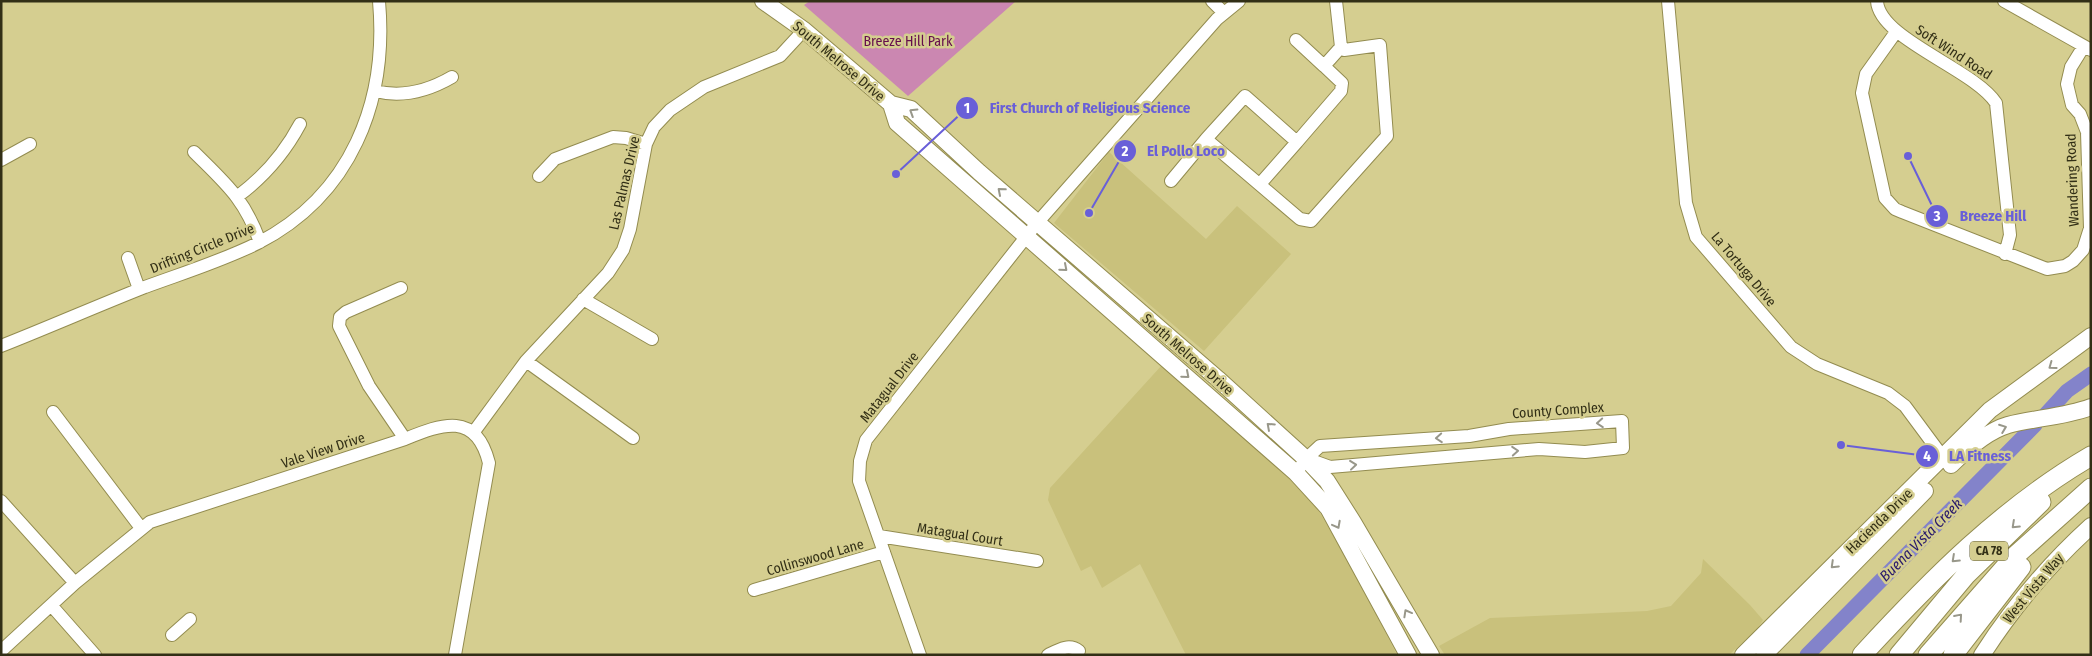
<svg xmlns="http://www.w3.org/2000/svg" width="2092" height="656" font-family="'Fira Sans Condensed',sans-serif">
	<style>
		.built { fill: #c9c17c }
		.green { fill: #cb87b1 }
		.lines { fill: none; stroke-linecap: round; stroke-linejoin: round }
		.river { stroke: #8383ca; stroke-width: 15 }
		.minor-casing { stroke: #938c50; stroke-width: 14 }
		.major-casing { stroke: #938c50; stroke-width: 18 }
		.highway-casing { stroke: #938c50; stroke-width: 21 }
		.minor { stroke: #fff; stroke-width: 12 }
		.major { stroke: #fff; stroke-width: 16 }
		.highway { stroke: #fff; stroke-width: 19 }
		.oneway { stroke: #98978a }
		.labels { text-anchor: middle; stroke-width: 5; stroke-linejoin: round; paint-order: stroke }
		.shield { fill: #d5ce90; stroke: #635f3b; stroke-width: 1 }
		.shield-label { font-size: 12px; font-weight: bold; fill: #322f16 }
		.park-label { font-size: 14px; fill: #650d4c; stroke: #d5ce90 }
		.street-label { font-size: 14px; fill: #322f16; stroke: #d5ce90 }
		.water-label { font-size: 15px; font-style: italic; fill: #27186b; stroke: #d5ce90 }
		.leader { fill: none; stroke: #695fd8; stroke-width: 2 }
		.callout-dot { fill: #695fd8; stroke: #d5ce90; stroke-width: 2 }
		.mark-label { font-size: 15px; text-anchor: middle; font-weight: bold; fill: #fff }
		.callout-label { font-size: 15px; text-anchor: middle; font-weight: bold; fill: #695fd8; stroke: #d5ce90; stroke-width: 5; stroke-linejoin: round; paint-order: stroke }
	</style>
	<rect width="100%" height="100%" fill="#d5ce90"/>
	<path class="built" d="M 1109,152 L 1206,239 L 1237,206 L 1291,254 L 1204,351 L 1054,223 Z
		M 1162,365 L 1283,471 L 1317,508 L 1372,602 L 1378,618 L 1397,655 L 1186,655 L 1140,564 L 1102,588 L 1091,566 L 1081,571 L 1048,500 L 1050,488 Z
		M 1703,559 L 1750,605 L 1763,620 L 1757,629 L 1729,655 L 1445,655 L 1439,646 L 1490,618 L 1647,611 L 1671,606 L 1701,573 Z"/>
	<path class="green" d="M 810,1 L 1016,1 L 908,96 L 804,5 Z"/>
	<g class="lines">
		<path class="river" d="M 2045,415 L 2067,391 L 2091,374
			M 1807,655 L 2035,425"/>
		<g class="minor-casing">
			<path id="minor" d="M 1212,1 L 1224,13
				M 1668,1 L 1686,203 L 1696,237 L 1791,347 L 1817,364 L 1888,393 L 1905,406 L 1948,464
				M 1877,1 C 1879,39 1974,69 1996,103 L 2010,235 L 2005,254
				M 2004,1 L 2091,50
				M 1896,32 L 1866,74 L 1862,93 L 1885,198 L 1895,209 L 1902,212 L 2047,269 L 2065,266 L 2073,261 L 2083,250 L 2090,228 L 2087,132 L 2080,114 L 2072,105 L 2067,84 L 2071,67 L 2084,46
				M 1296,40 L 1324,66 L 1341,47 L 1336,1
				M 1324,66 L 1342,83 L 1341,91 L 1297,142 L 1245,96 L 1206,139 L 1300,219 L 1311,221 L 1387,136 L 1380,45 L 1344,50 L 1341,47
				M 375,91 C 403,98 428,91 452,77
				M 194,152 C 226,184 244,198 260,242
				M 1,160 L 30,144
				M 539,176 L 555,159 L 613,137 L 626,138 L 646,144
				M 1171,181 L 1206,139
				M 1260,184 L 1297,142
				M 238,196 C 265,176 284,154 300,124
				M 128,258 L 139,289
				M 401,288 L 346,312 L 340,317 L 339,326 L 369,386 L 405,439
				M 583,299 L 652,339
				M 1,346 C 49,327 97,306 145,287 C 183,273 222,261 258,243 C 351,195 388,102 379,1
				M 526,361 L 633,438
				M 53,412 L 141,528
				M 473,433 L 526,361 L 608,273 L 623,250 L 630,229 L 646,144 L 654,127 L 670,110 L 704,87 L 780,56 L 804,30
				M 1296,473 L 1306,459 L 1320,446 L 1469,436 L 1509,429 L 1622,421 L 1623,448 L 1585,452 L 1539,449 L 1330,467 L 1308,459
				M 1,501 L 75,583
				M 879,536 L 1037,561
				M 754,590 L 884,552
				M 51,605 L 95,655
				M 172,635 L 190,619
				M 1,651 L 75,583 L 150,522 L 405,439 C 442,424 476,411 489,463 L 455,655
				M 920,655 L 859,481 L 860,461 L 866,440 L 1037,223 L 1217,19 L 1239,1
				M 1048,655 C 1058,650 1069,643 1079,651"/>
		</g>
		<g class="major-casing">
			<path id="major" d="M 763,1 L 804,30 L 891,104 L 911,109 L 979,172 L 1218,379 L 1306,459 L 1327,481 L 1353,522 L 1431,655
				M 891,104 L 897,123 L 1296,473 L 1328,508 L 1408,655
				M 1951,465 C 1966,450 1987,431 2008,425 C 2035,418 2064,417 2091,407
				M 1743,655 L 1990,410 L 2091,336
				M 1764,655 L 1925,491
				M 1982,655 C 2013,607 2049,564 2091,526"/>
		</g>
		<g class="highway-casing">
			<path id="highway" d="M 1862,655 C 1931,580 2002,508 2091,456
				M 1899,655 L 1966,575 L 2041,502
				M 1928,655 L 2015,556 L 2091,488
				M 1953,655 L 2021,567"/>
		</g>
		<use href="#minor" class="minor"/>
		<use href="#major" class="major"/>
		<use href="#highway" class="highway"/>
	</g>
	<defs><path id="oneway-chevron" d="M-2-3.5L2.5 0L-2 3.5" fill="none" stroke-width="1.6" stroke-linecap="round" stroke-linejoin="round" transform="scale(1.25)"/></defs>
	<g class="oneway">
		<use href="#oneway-chevron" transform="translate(913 112) rotate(-148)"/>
		<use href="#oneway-chevron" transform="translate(1001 191) rotate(-139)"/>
		<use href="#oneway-chevron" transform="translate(1064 268) rotate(41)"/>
		<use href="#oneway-chevron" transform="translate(2052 366) rotate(144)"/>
		<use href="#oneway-chevron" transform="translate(1186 375) rotate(41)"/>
		<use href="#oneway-chevron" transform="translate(1600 423) rotate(176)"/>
		<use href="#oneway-chevron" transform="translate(1270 426) rotate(-138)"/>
		<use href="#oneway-chevron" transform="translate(2003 428) rotate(-21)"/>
		<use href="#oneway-chevron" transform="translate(1439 438) rotate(176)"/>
		<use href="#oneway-chevron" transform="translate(1515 451) rotate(-4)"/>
		<use href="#oneway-chevron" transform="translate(1353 465) rotate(-6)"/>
		<use href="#oneway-chevron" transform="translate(1337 525) rotate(62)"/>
		<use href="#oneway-chevron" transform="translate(2015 525) rotate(137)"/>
		<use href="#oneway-chevron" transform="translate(1955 559) rotate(137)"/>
		<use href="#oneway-chevron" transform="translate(1834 565) rotate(136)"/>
		<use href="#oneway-chevron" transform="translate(1407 613) rotate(-119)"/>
		<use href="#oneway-chevron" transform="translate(1959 617) rotate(-49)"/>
	</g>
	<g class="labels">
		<rect class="shield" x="1970" y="541.5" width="38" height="19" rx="4"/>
		<g class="shield-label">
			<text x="1989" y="555">CA 78</text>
		</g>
		<g class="park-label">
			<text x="908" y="46">Breeze Hill Park</text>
		</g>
		<g class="street-label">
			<text transform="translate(1954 52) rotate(33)" y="5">Soft Wind Road</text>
			<text transform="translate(839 61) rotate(40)" y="5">South Melrose Drive</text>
			<text transform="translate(2072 180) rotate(-92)" y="5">Wandering Road</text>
			<text transform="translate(624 183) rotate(-77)" y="5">Las Palmas Drive</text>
			<text transform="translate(202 248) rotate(-22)" y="5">Drifting Circle Drive</text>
			<text transform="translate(1744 269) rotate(50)" y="5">La Tortuga Drive</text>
			<text transform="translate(1188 354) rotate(41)" y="5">South Melrose Drive</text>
			<text transform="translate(889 387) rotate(-52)" y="5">Matagual Drive</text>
			<text transform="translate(1558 410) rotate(-4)" y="5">County Complex</text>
			<text transform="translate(323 450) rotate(-18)" y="5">Vale View Drive</text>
			<text transform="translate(1879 521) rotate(-44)" y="5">Hacienda Drive</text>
			<text transform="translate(960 534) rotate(9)" y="5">Matagual Court</text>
			<text transform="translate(815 557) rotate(-16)" y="5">Collinswood Lane</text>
			<text transform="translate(2033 588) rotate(-50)" y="5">West Vista Way</text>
		</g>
		<g class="water-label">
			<text transform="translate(1921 540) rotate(-45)" y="5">Buena Vista Creek</text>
		</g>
	</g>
	<path class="leader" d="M896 174L967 108M1089 213L1125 151M1908 156L1937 216M1841 445L1927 456"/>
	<g class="callout-dot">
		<circle cx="896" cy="174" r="5"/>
		<circle cx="1089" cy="213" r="5"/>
		<circle cx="1908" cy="156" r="5"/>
		<circle cx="1841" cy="445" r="5"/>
		<circle cx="967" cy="108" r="12"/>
		<circle cx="1125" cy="151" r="12"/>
		<circle cx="1937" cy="216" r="12"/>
		<circle cx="1927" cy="456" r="12"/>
	</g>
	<g class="mark-label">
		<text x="967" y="113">1</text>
		<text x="1125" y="156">2</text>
		<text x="1937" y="221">3</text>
		<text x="1927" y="461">4</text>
	</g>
	<g class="callout-label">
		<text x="1090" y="113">First Church of Religious Science</text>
		<text x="1186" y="156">El Pollo Loco</text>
		<text x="1993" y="221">Breeze Hill</text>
		<text x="1980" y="461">LA Fitness</text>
	</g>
	<rect width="2092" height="656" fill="none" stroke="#322f16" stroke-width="5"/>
</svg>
